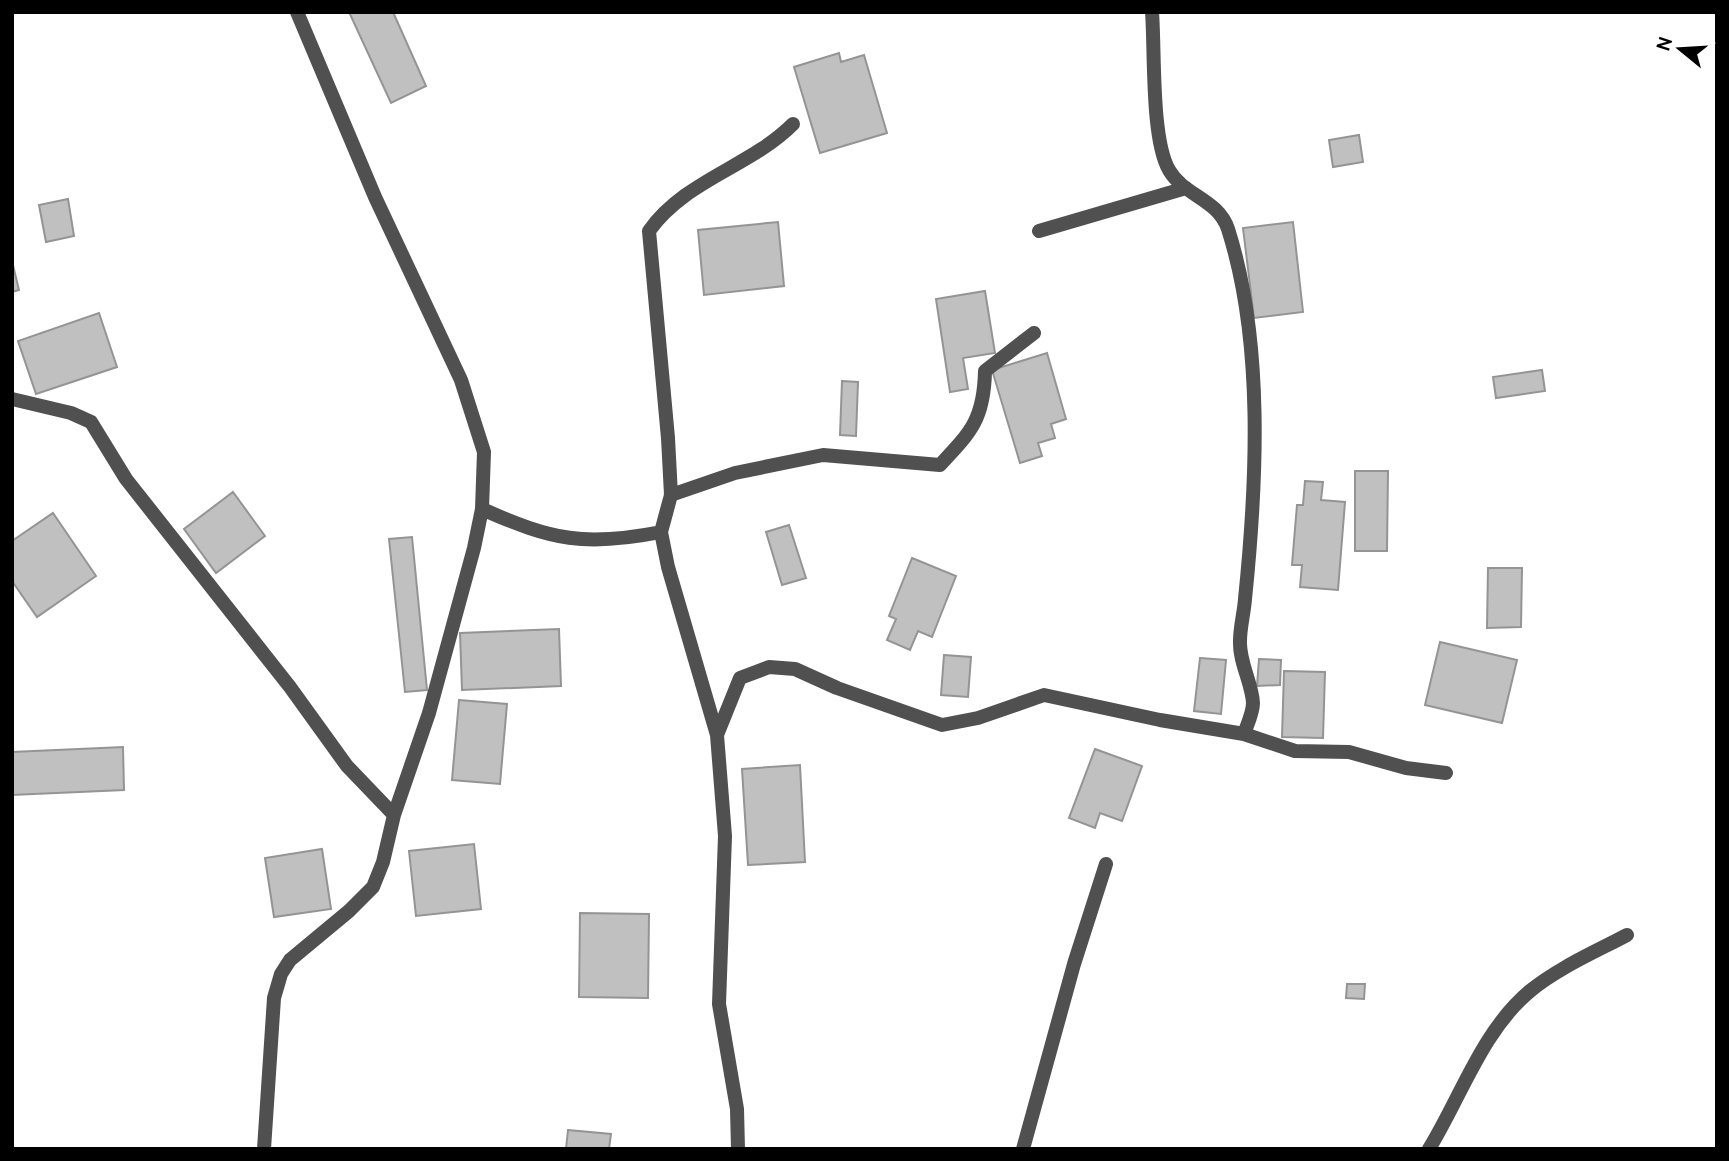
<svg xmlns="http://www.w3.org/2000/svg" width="1729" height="1161" font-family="Cabin,sans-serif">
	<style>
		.building { fill: #c0c0c0; stroke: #949494; stroke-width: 2 }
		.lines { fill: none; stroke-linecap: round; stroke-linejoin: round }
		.street { stroke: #505050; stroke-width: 14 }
	</style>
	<rect width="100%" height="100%" fill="#fff"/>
	<path class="building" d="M 349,12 L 393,12 L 426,86 L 391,103 Z
		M 839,53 L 841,62 L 864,55 L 887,133 L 820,153 L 794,67 Z
		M 1359,135 L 1363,162 L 1333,167 L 1329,140 Z
		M 68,199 L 74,236 L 46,242 L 39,205 Z
		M 778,222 L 784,286 L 704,295 L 698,230 Z
		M 1293,222 L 1303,312 L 1254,318 L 1243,228 Z
		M 12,261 L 19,290 L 12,292 Z
		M 985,291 L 995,353 L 963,358 L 968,389 L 950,392 L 936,299 Z
		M 99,313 L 117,367 L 36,394 L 18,341 Z
		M 1047,353 L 1066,419 L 1051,424 L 1055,438 L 1038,443 L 1042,456 L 1020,463 L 992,370 Z
		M 1542,370 L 1545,391 L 1496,398 L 1493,377 Z
		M 842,381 L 858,382 L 856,436 L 840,435 Z
		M 1355,471 L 1388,471 L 1387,551 L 1355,551 Z
		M 1305,481 L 1323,482 L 1321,500 L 1345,502 L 1338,590 L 1300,587 L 1302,565 L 1292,565 L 1297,505 L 1303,505 Z
		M 233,492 L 265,536 L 216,573 L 184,529 Z
		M 53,513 L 96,576 L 37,617 L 12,581 L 12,541 Z
		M 789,525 L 806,578 L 782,585 L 766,532 Z
		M 412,537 L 427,690 L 405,692 L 389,539 Z
		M 912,558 L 956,576 L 932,637 L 918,631 L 910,650 L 887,640 L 896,619 L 889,616 Z
		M 1488,568 L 1522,568 L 1521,627 L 1487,628 Z
		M 559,629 L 561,686 L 462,690 L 460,633 Z
		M 1440,642 L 1517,660 L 1502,723 L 1425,705 Z
		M 944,655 L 971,657 L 968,697 L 941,695 Z
		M 1200,658 L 1226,660 L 1221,714 L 1194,711 Z
		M 1259,659 L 1281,660 L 1280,685 L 1257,686 Z
		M 1284,671 L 1325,672 L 1323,738 L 1282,737 Z
		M 459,700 L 507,704 L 500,784 L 452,780 Z
		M 123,747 L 124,790 L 12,795 L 12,752 Z
		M 1095,749 L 1142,766 L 1122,821 L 1100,813 L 1095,828 L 1069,818 Z
		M 800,765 L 805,862 L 748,865 L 742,769 Z
		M 474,844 L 481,909 L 416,916 L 409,851 Z
		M 322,849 L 331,909 L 274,917 L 265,858 Z
		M 580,913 L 649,914 L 648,998 L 579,997 Z
		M 1347,984 L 1365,984 L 1364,999 L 1346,998 Z
		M 568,1130 L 611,1134 L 609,1149 L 566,1149 Z"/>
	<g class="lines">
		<path class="street" d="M 1152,12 C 1155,51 1151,139 1169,170 C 1184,196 1218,199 1228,229 C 1264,342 1257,482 1245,599 C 1244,613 1240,627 1240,641 C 1239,662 1252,683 1253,703 C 1253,713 1247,725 1244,734 L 1295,751 L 1349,752 L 1406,768 L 1446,773
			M 1039,231 L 1186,188
			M 12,399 L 71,413 L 91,422 L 126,479 L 290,687 L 347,766 L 394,815
			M 671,495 L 735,473 L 823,455 L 940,465 C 971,432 984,419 985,371 L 1034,333
			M 482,509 C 552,540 585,547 661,532 L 668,567 L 717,735 L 725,836 L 719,1004 L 737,1109 L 738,1149
			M 661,532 L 671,495 L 668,438 L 649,231 C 685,180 750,167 793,124
			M 717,735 L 740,678 L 769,667 L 795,669 L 837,688 L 942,725 L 978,718 L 1044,695 L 1160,720 L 1244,734
			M 264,1149 L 274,998 L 281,974 L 290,960 L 349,911 L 373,887 L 383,862 L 394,815 L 429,713 L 474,548 L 482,509 L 484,452 L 461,380 L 375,197 L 297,12
			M 1023,1149 L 1074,964 L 1106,864
			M 1429,1149 C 1461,1097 1482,1031 1530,991 C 1558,968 1595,952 1627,935"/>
	</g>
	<rect width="1729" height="1161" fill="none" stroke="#000000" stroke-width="28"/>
	<g transform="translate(1680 49) rotate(288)" stroke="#ffffff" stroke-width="5" paint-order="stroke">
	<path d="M0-5L12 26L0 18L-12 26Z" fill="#000000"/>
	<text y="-10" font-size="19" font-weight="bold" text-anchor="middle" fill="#000000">N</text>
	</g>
</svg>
